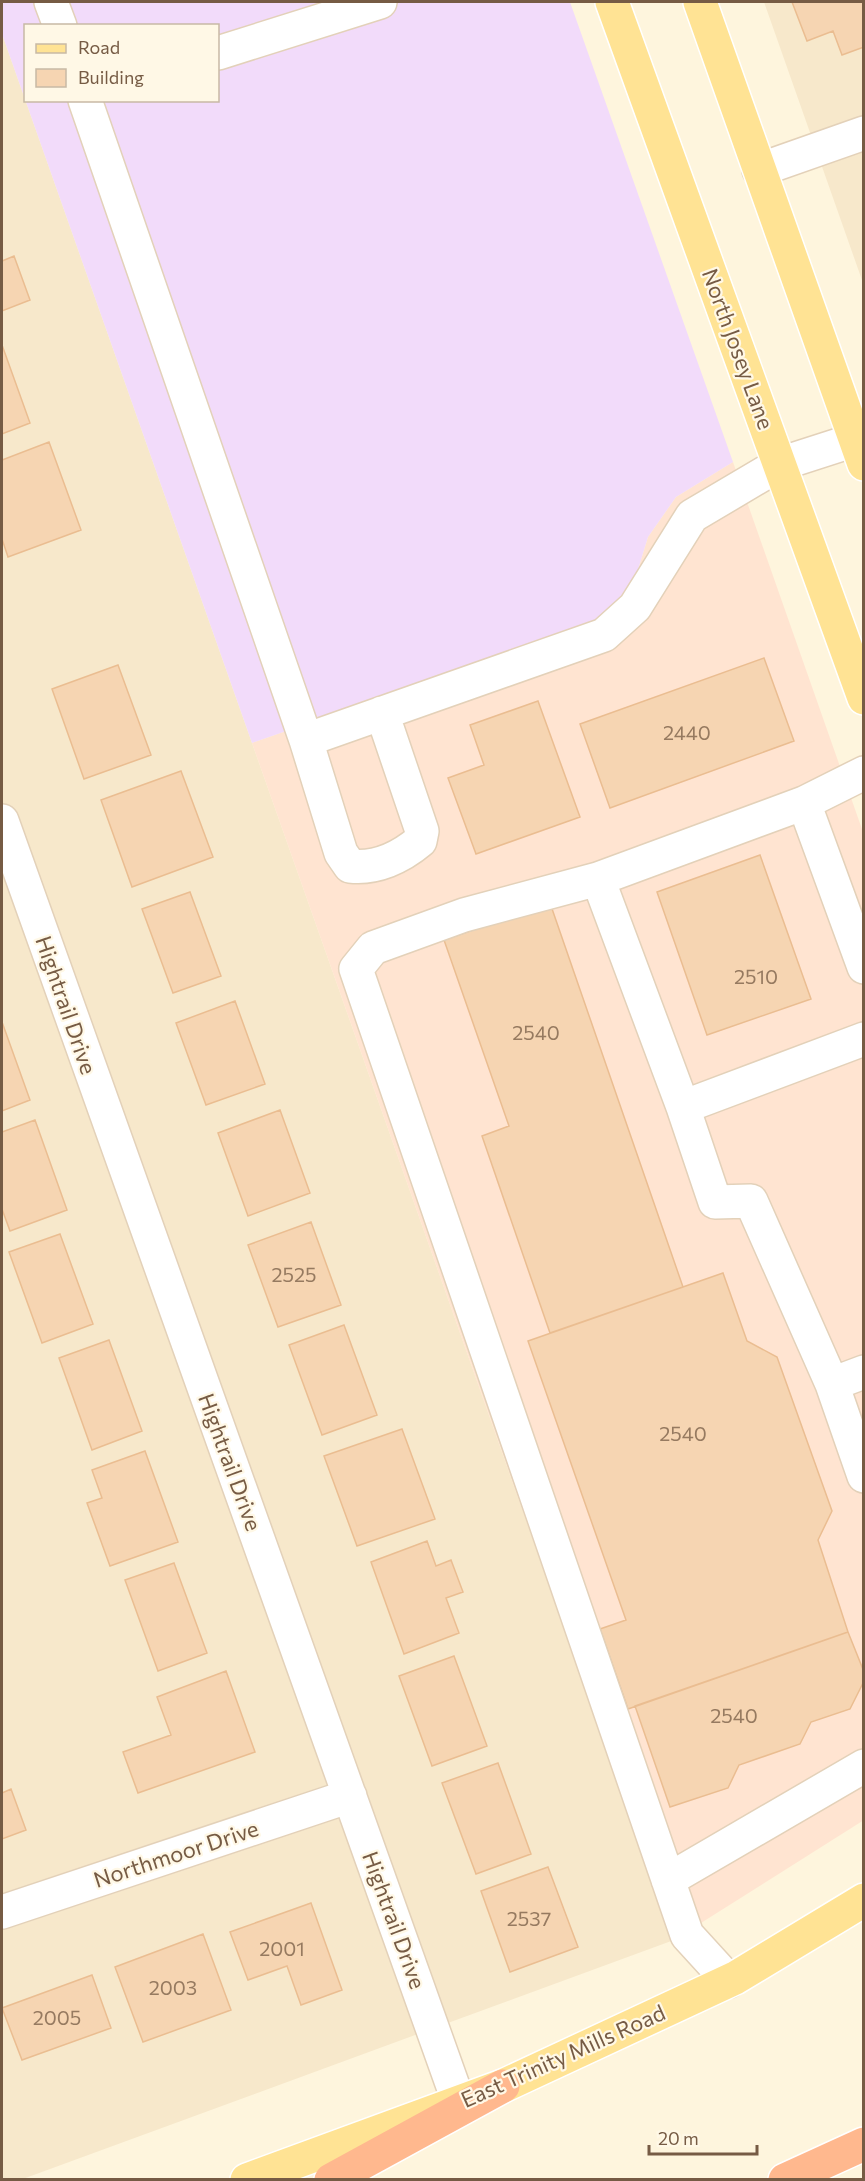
<svg xmlns="http://www.w3.org/2000/svg" width="865" height="2181" font-family="Commissioner,sans-serif">
	<style>
		.residential { fill: #f7e8cb }
		.commercial { fill: #ffe4d1 }
		.education { fill: #f2dbfa; fill-rule: evenodd }
		.building { fill: #f6d5b2; stroke: #eabd91; stroke-width: 1.5 }
		.lines { fill: none; stroke-linecap: round; stroke-linejoin: round }
		.minor-casing { stroke: #e3d1b9; stroke-width: 36 }
		.major-casing { stroke: #fff; stroke-width: 36 }
		.highway-casing { stroke: #fff; stroke-width: 36 }
		.minor { stroke: #fff; stroke-width: 33 }
		.major { stroke: #ffe394; stroke-width: 33 }
		.highway { stroke: #ffb88e; stroke-width: 33 }
		.labels { text-anchor: middle; stroke-width: 4.5; stroke-linejoin: round; paint-order: stroke }
		.number-label { font-size: 20px; fill: #967a60 }
		.street-label { font-size: 22px; fill: #765b44; stroke: #fff8e6 }
	</style>
	<rect width="100%" height="100%" fill="#fef5dd"/>
	<path class="residential" d="M 764,2 L 863,2 L 863,283 Z
		M 2,34 L 674,1940 L 20,2180 L 2,2179 Z"/>
	<path class="commercial" d="M 733,462 L 863,832 L 864,1820 L 674,1940 L 252,743 L 606,620 L 632,589 L 648,537 L 676,497 Z"/>
	<path class="education" d="M 2,2 L 570,2 L 733,462 L 676,497 L 648,537 L 632,589 L 606,620 L 252,743 L 2,34 ZM 26,26 L 218,26 L 218,100 L 26,100 Z"/>
	<path class="building" d="M 792,2 L 864,2 L 864,47 L 842,55 L 833,31 L 807,41 Z
		M 14,256 L 30,300 L 2,311 L 2,261 Z
		M 2,345 L 30,423 L 2,434 Z
		M 49,442 L 81,530 L 8,557 L 2,539 L 2,460 Z
		M 764,658 L 794,741 L 610,808 L 580,724 Z
		M 118,665 L 151,755 L 84,779 L 52,689 Z
		M 538,701 L 580,817 L 476,854 L 448,778 L 484,765 L 470,725 Z
		M 181,771 L 213,857 L 132,887 L 101,800 Z
		M 760,855 L 811,999 L 707,1035 L 657,892 Z
		M 190,892 L 221,976 L 173,993 L 142,909 Z
		M 550,903 L 683,1287 L 550,1333 L 482,1136 L 509,1126 L 444,940 Z
		M 235,1001 L 265,1084 L 206,1105 L 176,1023 Z
		M 2,1022 L 30,1100 L 2,1111 Z
		M 280,1110 L 310,1193 L 248,1216 L 218,1133 Z
		M 35,1120 L 67,1210 L 10,1231 L 2,1209 L 2,1132 Z
		M 311,1222 L 341,1305 L 278,1327 L 248,1245 Z
		M 60,1234 L 93,1324 L 42,1343 L 9,1252 Z
		M 723,1273 L 747,1341 L 777,1357 L 832,1511 L 818,1540 L 848,1632 L 628,1709 L 600,1629 L 626,1620 L 528,1341 Z
		M 344,1325 L 377,1415 L 322,1435 L 289,1345 Z
		M 109,1340 L 142,1431 L 92,1450 L 59,1358 Z
		M 402,1429 L 435,1519 L 357,1546 L 324,1456 Z
		M 145,1451 L 178,1542 L 110,1566 L 87,1503 L 102,1498 L 92,1470 Z
		M 427,1541 L 436,1566 L 451,1560 L 463,1592 L 446,1598 L 459,1633 L 404,1654 L 371,1562 Z
		M 174,1563 L 207,1653 L 158,1671 L 125,1580 Z
		M 848,1632 L 864,1672 L 864,1681 L 850,1709 L 811,1722 L 800,1744 L 739,1765 L 728,1788 L 670,1807 L 635,1706 Z
		M 454,1656 L 487,1746 L 432,1766 L 399,1676 Z
		M 226,1671 L 255,1752 L 138,1793 L 123,1752 L 171,1735 L 157,1697 Z
		M 498,1763 L 531,1854 L 476,1874 L 442,1783 Z
		M 11,1789 L 26,1830 L 2,1839 L 2,1793 Z
		M 548,1867 L 578,1947 L 510,1972 L 481,1891 Z
		M 311,1903 L 342,1990 L 301,2005 L 287,1966 L 248,1980 L 230,1932 Z
		M 203,1934 L 231,2010 L 143,2042 L 115,1967 Z
		M 92,1975 L 111,2028 L 22,2060 L 2,2008 Z"/>
	<g class="lines">
		<g class="minor-casing">
			<path id="minor" d="M 51,2 L 60,26
				M 218,53 L 380,2
				M 85,100 L 306,740 L 604,635 L 635,607 L 692,516 L 780,464 L 864,437
				M 759,170 L 864,133
				M 306,740 L 341,853 L 350,866 C 376,869 401,857 420,841 L 422,831 L 382,713
				M 864,773 L 804,803 L 864,967
				M 2,821 L 459,2103
				M 598,879 L 464,915 L 373,948 L 356,969 L 687,1935 L 729,1981
				M 864,1039 L 683,1107 L 715,1202 L 751,1201 L 832,1384 L 864,1476
				M 683,1107 L 598,879 L 804,803
				M 832,1384 L 864,1372
				M 668,1880 L 864,1766
				M 2,1912 L 350,1796"/>
		</g>
		<g class="major-casing">
			<path id="major" d="M 612,2 L 864,698
				M 700,2 L 864,464
				M 247,2180 L 503,2086 L 735,1978 L 864,1900"/>
		</g>
		<g class="highway-casing">
			<path id="highway" d="M 331,2180 L 503,2086
				M 785,2180 L 864,2144"/>
		</g>
		<use href="#minor" class="minor"/>
		<use href="#major" class="major"/>
		<use href="#highway" class="highway"/>
	</g>
	<g class="labels">
		<g class="number-label">
			<text x="687" y="740">2440</text>
			<text x="756" y="984">2510</text>
			<text x="536" y="1040">2540</text>
			<text x="294" y="1282">2525</text>
			<text x="683" y="1441">2540</text>
			<text x="734" y="1723">2540</text>
			<text x="529" y="1926">2537</text>
			<text x="282" y="1956">2001</text>
			<text x="173" y="1995">2003</text>
			<text x="57" y="2025">2005</text>
		</g>
		<g class="street-label">
			<text transform="translate(738 349) rotate(70)" y="8">North Josey Lane</text>
			<text transform="translate(66 1005) rotate(71)" y="8">Hightrail Drive</text>
			<text transform="translate(230 1462) rotate(70)" y="8">Hightrail Drive</text>
			<text transform="translate(176 1854) rotate(-18)" y="8">Northmoor Drive</text>
			<text transform="translate(394 1920) rotate(70)" y="8">Hightrail Drive</text>
			<text transform="translate(563 2056) rotate(-24)" y="8">East Trinity Mills Road</text>
		</g>
	</g>
	<rect width="865" height="2181" fill="none" stroke="#765b44" stroke-width="6"/>
	<rect x="24" y="24" width="195" height="78" fill="#fff8e6" stroke="#c8b9a5" stroke-width="1.5"/>
	<rect x="36" y="44" width="30" height="9" fill="#ffe394" stroke="#c8b9a5" stroke-width="1.5"/>
	<text x="78" y="54" font-size="18" fill="#765b44">Road</text>
	<rect x="36" y="69" width="30" height="18" fill="#f6d5b2" stroke="#c8b9a5" stroke-width="1.5"/>
	<text x="78" y="84" font-size="18" fill="#765b44">Building</text>
	<path d="M649 2145v9h108v-9" fill="none" stroke="#765b44" stroke-width="3"/>
	<text x="658" y="2145" font-size="18" fill="#765b44" stroke="#fff8e6" stroke-width="4.5" paint-order="stroke">20 m</text>
</svg>
